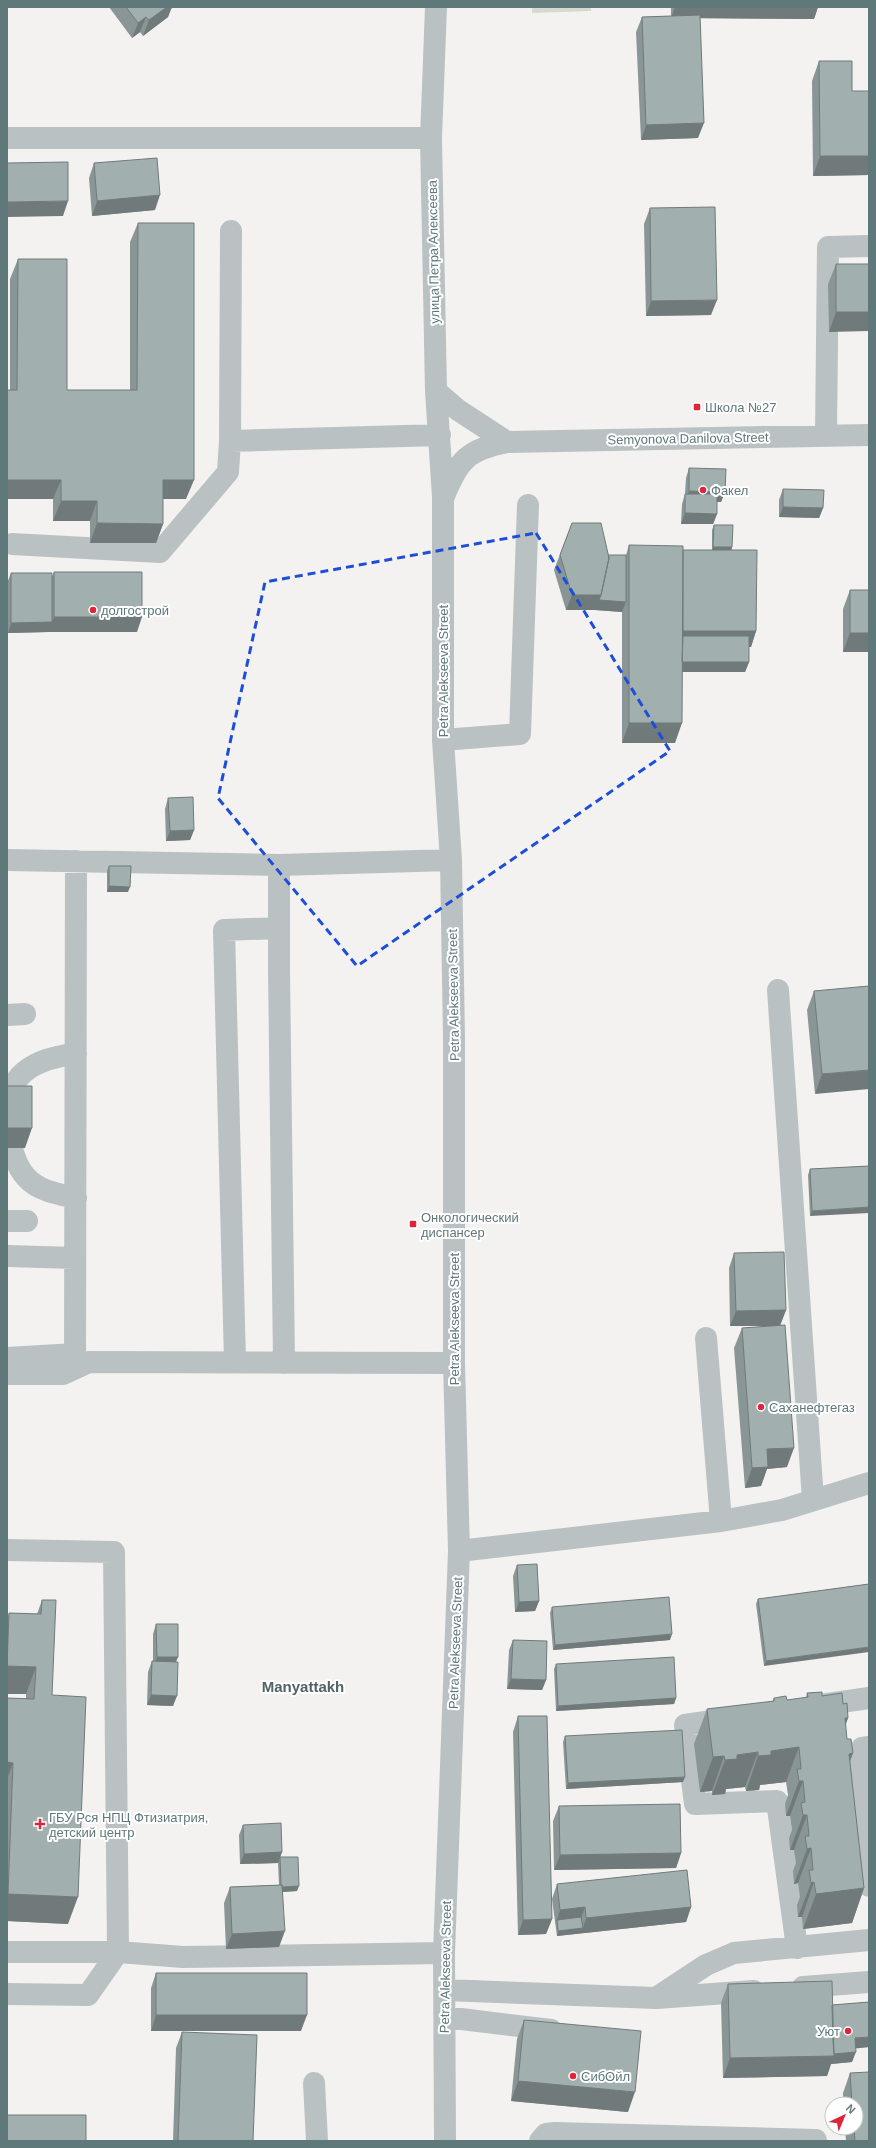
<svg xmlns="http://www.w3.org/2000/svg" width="876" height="2148" font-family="Arial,sans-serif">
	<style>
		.green { fill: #d6d9cf }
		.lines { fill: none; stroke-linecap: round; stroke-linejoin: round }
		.minor { stroke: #bac1c2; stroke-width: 22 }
		.wall { fill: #8a9696 }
		.shaded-wall { fill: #717a7a }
		.building { fill: #a1afaf; stroke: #717a7a }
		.marked { fill: none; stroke: #1d4ed8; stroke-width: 3; stroke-dasharray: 8 5; stroke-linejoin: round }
		.poi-dot { fill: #df2539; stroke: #fff; stroke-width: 1.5 }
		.labels { text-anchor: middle; stroke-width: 4; stroke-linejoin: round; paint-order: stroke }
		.street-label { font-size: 13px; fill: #5f787a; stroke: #fff }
		.poi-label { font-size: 13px; fill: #5f787a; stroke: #fff; text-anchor: start }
		.quarter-label { font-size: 15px; font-weight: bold; fill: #516365; stroke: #fff }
	</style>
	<rect width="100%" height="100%" fill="#f4f2f0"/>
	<path class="green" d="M 532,7 L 591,7 L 591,11 L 532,13 Z"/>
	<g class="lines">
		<path class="minor" d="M 436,7 L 431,138 L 436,391 L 443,497 L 443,740 L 451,860 L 454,1038 L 454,1363 L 459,1551 L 444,1953 L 445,2141
			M 7,138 L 431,138
			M 436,391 L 458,410 L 507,442
			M 826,435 L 828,247 L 869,246
			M 230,441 L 440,435
			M 444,496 C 459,459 468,450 507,442 L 869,435
			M 12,544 L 160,552 L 228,472 L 230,441 L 231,231
			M 443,740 L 520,734 L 528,505
			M 7,860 L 279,865 L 451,860
			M 279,865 L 279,971 L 284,1363
			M 778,990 L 813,1500
			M 7,1015 L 25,1014
			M 76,1054 C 56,1056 34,1061 20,1076 C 0,1098 7,1157 26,1177 C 38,1191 58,1194 76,1198
			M 7,1221 L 27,1221
			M 8,1256 L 75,1258
			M 706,1338 L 721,1521
			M 7,1358 L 75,1354
			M 235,1362 L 224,930 L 279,928
			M 75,1368 L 76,861
			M 7,1374 L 63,1374 L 89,1362 L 454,1363
			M 7,1550 L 114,1552 L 118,1952 L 88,1995 L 7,1994
			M 459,1551 L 721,1521 L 782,1510 L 869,1483
			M 813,1706 L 869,1698
			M 732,1718 L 685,1725 L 695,1804 L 777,1801 L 797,1948
			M 869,1747 L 862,1748 L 859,1753 L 869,1886
			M 7,1952 L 118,1952 L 183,1957 L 444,1953
			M 803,1987 L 869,1982
			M 445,1990 L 656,1998 L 706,1965 L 734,1953 L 869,1940
			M 657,1998 L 754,1991
			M 445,2017 L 551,2030
			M 314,2083 L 317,2141
			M 540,2141 L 546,2134 L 555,2133 L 816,2140"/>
	</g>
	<path class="wall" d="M 109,7 L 173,7 L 171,9 L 168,17 L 143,36 L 140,32 L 132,38 Z
		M 671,7 L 818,7 L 814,19 L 700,18 L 698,138 L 641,140 L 636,32 L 642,17 L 671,16 Z
		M 819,61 L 852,91 L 869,91 L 869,175 L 813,176 L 812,81 Z
		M 94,163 L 155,210 L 92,216 L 89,178 Z
		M 650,208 L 711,315 L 646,316 L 644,224 Z
		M 138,223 L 186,499 L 163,499 L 163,524 L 156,543 L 90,543 L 90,521 L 53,521 L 53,499 L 10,390 L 10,279 L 18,259 L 67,390 L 130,390 L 130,242 Z
		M 836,264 L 869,264 L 829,332 L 828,284 Z
		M 689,468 L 725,492 L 721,502 L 717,502 L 717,514 L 713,524 L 681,524 L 682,504 L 685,494 L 686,478 Z
		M 783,489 L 823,508 L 819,518 L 779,517 L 779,500 Z
		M 572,523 L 608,555 L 626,555 L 629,545 L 683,550 L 712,550 L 712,530 L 714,525 L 732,547 L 731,550 L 756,631 L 751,647 L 749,647 L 749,662 L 745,672 L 682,672 L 675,743 L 622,743 L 622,612 L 595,610 L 566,610 L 554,570 Z
		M 54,572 L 137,632 L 48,632 L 8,633 L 7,583 L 11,573 L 52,577 Z
		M 850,590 L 869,590 L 869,652 L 843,652 L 843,609 Z
		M 168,798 L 194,830 L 190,840 L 166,841 L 165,809 Z
		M 109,866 L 128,892 L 107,892 L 107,871 Z
		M 869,986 L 815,1094 L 807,1010 L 814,991 Z
		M 869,1166 L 810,1216 L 808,1175 L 810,1169 Z
		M 734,1253 L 786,1310 L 780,1325 L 787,1467 L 767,1469 L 761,1486 L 745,1488 L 734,1348 L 742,1328 L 773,1326 L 730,1326 L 729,1268 Z
		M 517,1565 L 539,1601 L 535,1611 L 515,1612 L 513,1576 Z
		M 869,1584 L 764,1666 L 756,1604 L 758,1599 Z
		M 42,1600 L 52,1695 L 68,1924 L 7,1921 L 7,1698 L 26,1699 L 26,1694 L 7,1694 L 7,1619 L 9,1613 L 37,1614 Z
		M 552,1607 L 670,1640 L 553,1650 L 550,1613 Z
		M 156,1624 L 176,1662 L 173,1706 L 147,1705 L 148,1672 L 152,1661 L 153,1661 L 153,1634 Z
		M 513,1640 L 546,1680 L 542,1690 L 507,1689 L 509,1650 Z
		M 556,1664 L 676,1698 L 674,1704 L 556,1711 L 554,1669 Z
		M 807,1693 L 822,1696 L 843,1704 L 848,1718 L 845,1726 L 847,1739 L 853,1753 L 850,1761 L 864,1888 L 852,1923 L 803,1929 L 802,1917 L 798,1917 L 797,1905 L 800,1897 L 798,1883 L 794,1884 L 793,1871 L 796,1863 L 794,1850 L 790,1850 L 789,1838 L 792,1830 L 790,1816 L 786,1816 L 785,1804 L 788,1795 L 786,1782 L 760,1785 L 759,1790 L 746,1791 L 745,1787 L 726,1789 L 725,1794 L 712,1795 L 712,1791 L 700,1792 L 694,1744 L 707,1709 L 772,1702 L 774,1698 L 787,1700 L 806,1698 Z
		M 518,1716 L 552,1919 L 546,1934 L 518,1935 L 513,1732 Z
		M 565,1736 L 683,1782 L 566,1789 L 563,1742 Z
		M 559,1806 L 681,1853 L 676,1868 L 554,1870 L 553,1821 Z
		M 243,1825 L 282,1852 L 278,1863 L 240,1864 L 239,1835 Z
		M 280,1857 L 297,1891 L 283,1892 L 279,1947 L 226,1949 L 224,1903 L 230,1887 L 279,1885 L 278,1863 Z
		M 557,1884 L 691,1907 L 686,1922 L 557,1936 L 552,1899 Z
		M 156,1973 L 301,2031 L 151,2031 L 151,1988 Z
		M 728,1984 L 832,2005 L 869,2002 L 869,2047 L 855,2048 L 852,2062 L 831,2064 L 827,2076 L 723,2078 L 721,2003 Z
		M 524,2020 L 628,2112 L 511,2101 L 517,2039 Z
		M 182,2032 L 253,2141 L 173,2141 L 176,2048 Z
		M 850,2073 L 869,2141 L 846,2141 L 845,2128 L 856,2128 L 856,2104 L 843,2104 L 843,2093 Z"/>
	<path class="shaded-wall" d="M 167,7 L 173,7 L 171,9 L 168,17 L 143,36 L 149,20 Z
		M 675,7 L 818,7 L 814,19 L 671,18 Z
		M 146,17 L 140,32 L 132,38 L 138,23 Z
		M 704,123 L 698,138 L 641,140 L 646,125 Z
		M 820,156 L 869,156 L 869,175 L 813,176 Z
		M 160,195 L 155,210 L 92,216 L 97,201 Z
		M 68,201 L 63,216 L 7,217 L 7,202 Z
		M 717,300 L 711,315 L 646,316 L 651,301 Z
		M 836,312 L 869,312 L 869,331 L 829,332 Z
		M 7,480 L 61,480 L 53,499 L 7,499 Z
		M 163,480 L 194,480 L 186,499 L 156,499 Z
		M 689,491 L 725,492 L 721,502 L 685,501 Z
		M 61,501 L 97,501 L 90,521 L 53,521 Z
		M 783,507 L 823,508 L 819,518 L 779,517 Z
		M 685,513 L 717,514 L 713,524 L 681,524 Z
		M 97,523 L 163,524 L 156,543 L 90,543 Z
		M 713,547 L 732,547 L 731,553 L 712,552 Z
		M 572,595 L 601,595 L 595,610 L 566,610 Z
		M 599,600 L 626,602 L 622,612 L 595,610 Z
		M 54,617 L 142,617 L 137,632 L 48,632 L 8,633 L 11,623 L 52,622 Z
		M 681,631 L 756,631 L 751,647 L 679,647 Z
		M 850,633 L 869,633 L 869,652 L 843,652 Z
		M 679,662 L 749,662 L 745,672 L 675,672 Z
		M 629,723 L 682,723 L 675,743 L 622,743 Z
		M 194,830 L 190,840 L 166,841 L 170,831 Z
		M 109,886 L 130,887 L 128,892 L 107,892 Z
		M 869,1070 L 869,1089 L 815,1094 L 822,1074 Z
		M 7,1128 L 32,1128 L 25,1148 L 7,1148 Z
		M 869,1207 L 869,1213 L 810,1216 L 812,1211 Z
		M 786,1310 L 780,1326 L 730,1326 L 736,1311 Z
		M 794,1448 L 787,1467 L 767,1469 L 761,1486 L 745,1488 L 752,1468 L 767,1449 Z
		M 539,1601 L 535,1611 L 515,1612 L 519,1602 Z
		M 672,1634 L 670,1640 L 553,1650 L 555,1645 Z
		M 869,1647 L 869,1652 L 764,1666 L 766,1661 Z
		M 157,1657 L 178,1657 L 174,1667 L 153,1667 Z
		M 7,1666 L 36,1667 L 26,1694 L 7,1694 Z
		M 511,1679 L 546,1680 L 542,1690 L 507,1689 Z
		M 151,1695 L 177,1696 L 173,1706 L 147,1705 Z
		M 676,1698 L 674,1704 L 556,1711 L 558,1706 Z
		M 845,1718 L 848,1718 L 836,1752 Z
		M 799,1747 L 786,1782 L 760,1785 L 759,1790 L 746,1791 L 758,1756 L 771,1751 Z
		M 758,1752 L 745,1787 L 726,1789 L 725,1794 L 712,1795 L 725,1760 L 737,1755 Z
		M 853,1753 L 840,1788 L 849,1754 Z
		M 724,1756 L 712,1791 L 700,1792 L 713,1757 Z
		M 7,1762 L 13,1763 L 7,1779 Z
		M 685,1777 L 683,1782 L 566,1789 L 568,1783 Z
		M 799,1781 L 803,1781 L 790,1816 L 786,1816 Z
		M 803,1815 L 807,1815 L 794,1850 L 790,1850 Z
		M 811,1848 L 798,1883 L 794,1884 L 807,1849 Z
		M 282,1852 L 278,1863 L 240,1864 L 244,1854 Z
		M 681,1853 L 676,1868 L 554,1870 L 560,1855 Z
		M 814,1882 L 802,1917 L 798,1917 L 811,1883 Z
		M 299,1886 L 297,1891 L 280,1892 L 282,1887 Z
		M 864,1888 L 852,1923 L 803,1929 L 816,1894 Z
		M 8,1894 L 78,1897 L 68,1924 L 7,1921 L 7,1896 Z
		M 585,1907 L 580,1922 L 557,1920 L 555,1925 L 560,1910 Z
		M 691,1907 L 686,1922 L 557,1936 L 558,1931 L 583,1928 L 586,1918 Z
		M 552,1919 L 546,1934 L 518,1935 L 523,1920 Z
		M 285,1931 L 279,1947 L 226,1949 L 232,1934 Z
		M 156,2015 L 307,2015 L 301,2031 L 151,2031 Z
		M 869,2037 L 869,2047 L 851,2049 L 855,2038 Z
		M 856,2052 L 852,2062 L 831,2064 L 827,2076 L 723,2078 L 730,2058 L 834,2056 L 834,2054 Z
		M 518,2081 L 635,2092 L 628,2112 L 511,2101 Z"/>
	<path class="building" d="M 126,7 L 167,7 L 149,20 L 146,17 L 138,23 Z
		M 700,15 L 704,123 L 646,125 L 642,17 Z
		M 819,61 L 852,61 L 852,91 L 869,91 L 869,156 L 820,156 Z
		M 157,158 L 160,195 L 97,201 L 94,163 Z
		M 68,162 L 68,201 L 7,202 L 7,163 Z
		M 715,207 L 717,300 L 651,301 L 650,208 Z
		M 138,223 L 194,223 L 194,480 L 163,480 L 163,524 L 97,523 L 97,501 L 61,501 L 61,480 L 7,480 L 7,390 L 17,390 L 18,259 L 67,259 L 67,390 L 137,390 Z
		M 836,264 L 869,264 L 869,312 L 836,312 Z
		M 689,468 L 726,469 L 725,492 L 689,491 Z
		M 783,489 L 824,490 L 823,508 L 783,507 Z
		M 685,494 L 717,494 L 717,514 L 685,513 Z
		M 572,523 L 601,523 L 609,558 L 601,595 L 572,595 L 560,555 Z
		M 714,525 L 733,525 L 732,547 L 713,547 Z
		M 629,545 L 683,546 L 682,723 L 629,723 Z
		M 683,550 L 757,550 L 756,631 L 683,631 Z
		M 608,555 L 626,555 L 626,602 L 599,600 L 601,595 L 609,558 Z
		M 54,572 L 142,572 L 142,617 L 54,617 Z
		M 11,573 L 52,573 L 52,622 L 11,623 Z
		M 850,590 L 869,590 L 869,633 L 850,633 Z
		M 683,636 L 749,636 L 749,662 L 682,662 Z
		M 193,797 L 194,830 L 170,831 L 168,798 Z
		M 109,866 L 131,866 L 130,887 L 109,886 Z
		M 869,986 L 869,1070 L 822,1074 L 814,991 Z
		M 7,1086 L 32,1086 L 32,1128 L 7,1128 Z
		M 869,1166 L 869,1207 L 812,1211 L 810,1169 Z
		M 784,1252 L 786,1310 L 736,1311 L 734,1253 Z
		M 785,1325 L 794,1448 L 767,1449 L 768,1467 L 752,1468 L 742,1328 Z
		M 537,1564 L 539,1601 L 519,1602 L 517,1565 Z
		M 869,1584 L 869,1647 L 766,1661 L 758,1599 Z
		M 669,1597 L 672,1634 L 555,1645 L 552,1607 Z
		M 42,1600 L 56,1600 L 52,1695 L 86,1697 L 78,1897 L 8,1894 L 13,1763 L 7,1762 L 7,1698 L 34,1699 L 36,1667 L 7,1666 L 9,1613 L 41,1614 Z
		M 156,1624 L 178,1624 L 178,1657 L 157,1657 Z
		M 513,1640 L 547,1641 L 546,1680 L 511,1679 Z
		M 674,1657 L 676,1698 L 558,1706 L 556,1664 Z
		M 152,1661 L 178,1662 L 177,1696 L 151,1695 Z
		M 822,1692 L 822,1696 L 842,1693 L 843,1704 L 847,1703 L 848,1718 L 845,1718 L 847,1739 L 851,1739 L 853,1753 L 849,1754 L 864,1888 L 816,1894 L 814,1882 L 811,1883 L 809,1870 L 813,1870 L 811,1848 L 807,1849 L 805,1836 L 809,1836 L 807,1815 L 803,1815 L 801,1803 L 805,1802 L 803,1781 L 799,1781 L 797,1769 L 801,1769 L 799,1747 L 771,1751 L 771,1755 L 758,1756 L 758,1752 L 737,1755 L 737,1759 L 725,1760 L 724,1756 L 713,1757 L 707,1709 L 774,1701 L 774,1698 L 786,1696 L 787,1700 L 808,1697 L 807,1693 Z
		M 518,1716 L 547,1716 L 552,1919 L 523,1920 Z
		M 682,1730 L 685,1777 L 568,1783 L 565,1736 Z
		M 680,1804 L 681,1853 L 560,1855 L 559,1806 Z
		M 281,1823 L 282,1852 L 244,1854 L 243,1825 Z
		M 280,1857 L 298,1857 L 299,1886 L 283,1887 L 282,1885 L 281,1885 Z
		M 687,1870 L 691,1907 L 586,1918 L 585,1907 L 560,1910 L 557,1884 Z
		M 282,1885 L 285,1931 L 232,1934 L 230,1887 Z
		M 581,1917 L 583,1928 L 558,1931 L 557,1920 Z
		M 156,1973 L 307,1973 L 307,2015 L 156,2015 Z
		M 832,1981 L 834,2056 L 730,2058 L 728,1984 Z
		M 869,2002 L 869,2037 L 855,2038 L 856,2052 L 834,2054 L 833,2041 L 832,2005 Z
		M 524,2020 L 641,2031 L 635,2092 L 518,2081 Z
		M 182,2032 L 257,2035 L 253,2141 L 178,2141 Z
		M 869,2072 L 869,2141 L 855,2141 L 854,2128 L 856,2128 L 856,2104 L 852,2104 L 850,2073 Z
		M 7,2115 L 86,2115 L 86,2141 L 7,2141 Z"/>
	<path class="marked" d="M 536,533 L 670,751 L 357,966 L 218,798 L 265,582 Z"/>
	<g class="poi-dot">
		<rect x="693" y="403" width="8" height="8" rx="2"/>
		<circle cx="703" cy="490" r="4"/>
		<circle cx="93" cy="610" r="4"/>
		<rect x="409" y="1220" width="8" height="8" rx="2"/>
		<circle cx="761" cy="1407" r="4"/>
		<path d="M38 1818h4v4h4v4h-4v4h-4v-4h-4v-4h4z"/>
		<circle cx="848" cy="2031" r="4"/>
		<circle cx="573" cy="2076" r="4"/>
	</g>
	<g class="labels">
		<g class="street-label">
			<text transform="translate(433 252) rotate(-91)" y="5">улица Петра Алексеева</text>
			<text transform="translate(688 438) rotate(-1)" y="5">Semyonova Danilova Street</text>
			<text transform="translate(443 671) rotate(-90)" y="5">Petra Alekseeva Street</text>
			<text transform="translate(453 995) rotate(-91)" y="5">Petra Alekseeva Street</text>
			<text transform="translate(454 1319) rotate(-90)" y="5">Petra Alekseeva Street</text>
			<text transform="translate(455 1643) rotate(-88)" y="5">Petra Alekseeva Street</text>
			<text transform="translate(445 1967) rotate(-89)" y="5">Petra Alekseeva Street</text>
		</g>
		<g class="poi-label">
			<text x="705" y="412">Школа №27</text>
			<text x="711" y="495">Факел</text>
			<text x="101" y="615">долгострой</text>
			<text x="421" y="1222">Онкологический<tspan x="421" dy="15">диспансер</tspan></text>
			<text x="769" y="1412">Саханефтегаз</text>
			<text x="49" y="1822">ГБУ Рся НПЦ Фтизиатрия,<tspan x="49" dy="15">детский центр</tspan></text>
			<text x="840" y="2036" text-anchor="end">Уют</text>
			<text x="581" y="2081">СибОйл</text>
		</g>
		<g class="quarter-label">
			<text x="303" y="1692">Manyattakh</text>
		</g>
	</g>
	<rect width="876" height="2148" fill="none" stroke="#5f787a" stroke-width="16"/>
	<g transform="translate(844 2116) rotate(44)"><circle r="19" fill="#ffffff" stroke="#bfc9ca"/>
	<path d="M0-3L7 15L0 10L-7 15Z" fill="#df2539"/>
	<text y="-6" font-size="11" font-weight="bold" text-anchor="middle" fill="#5f787a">N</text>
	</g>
</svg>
